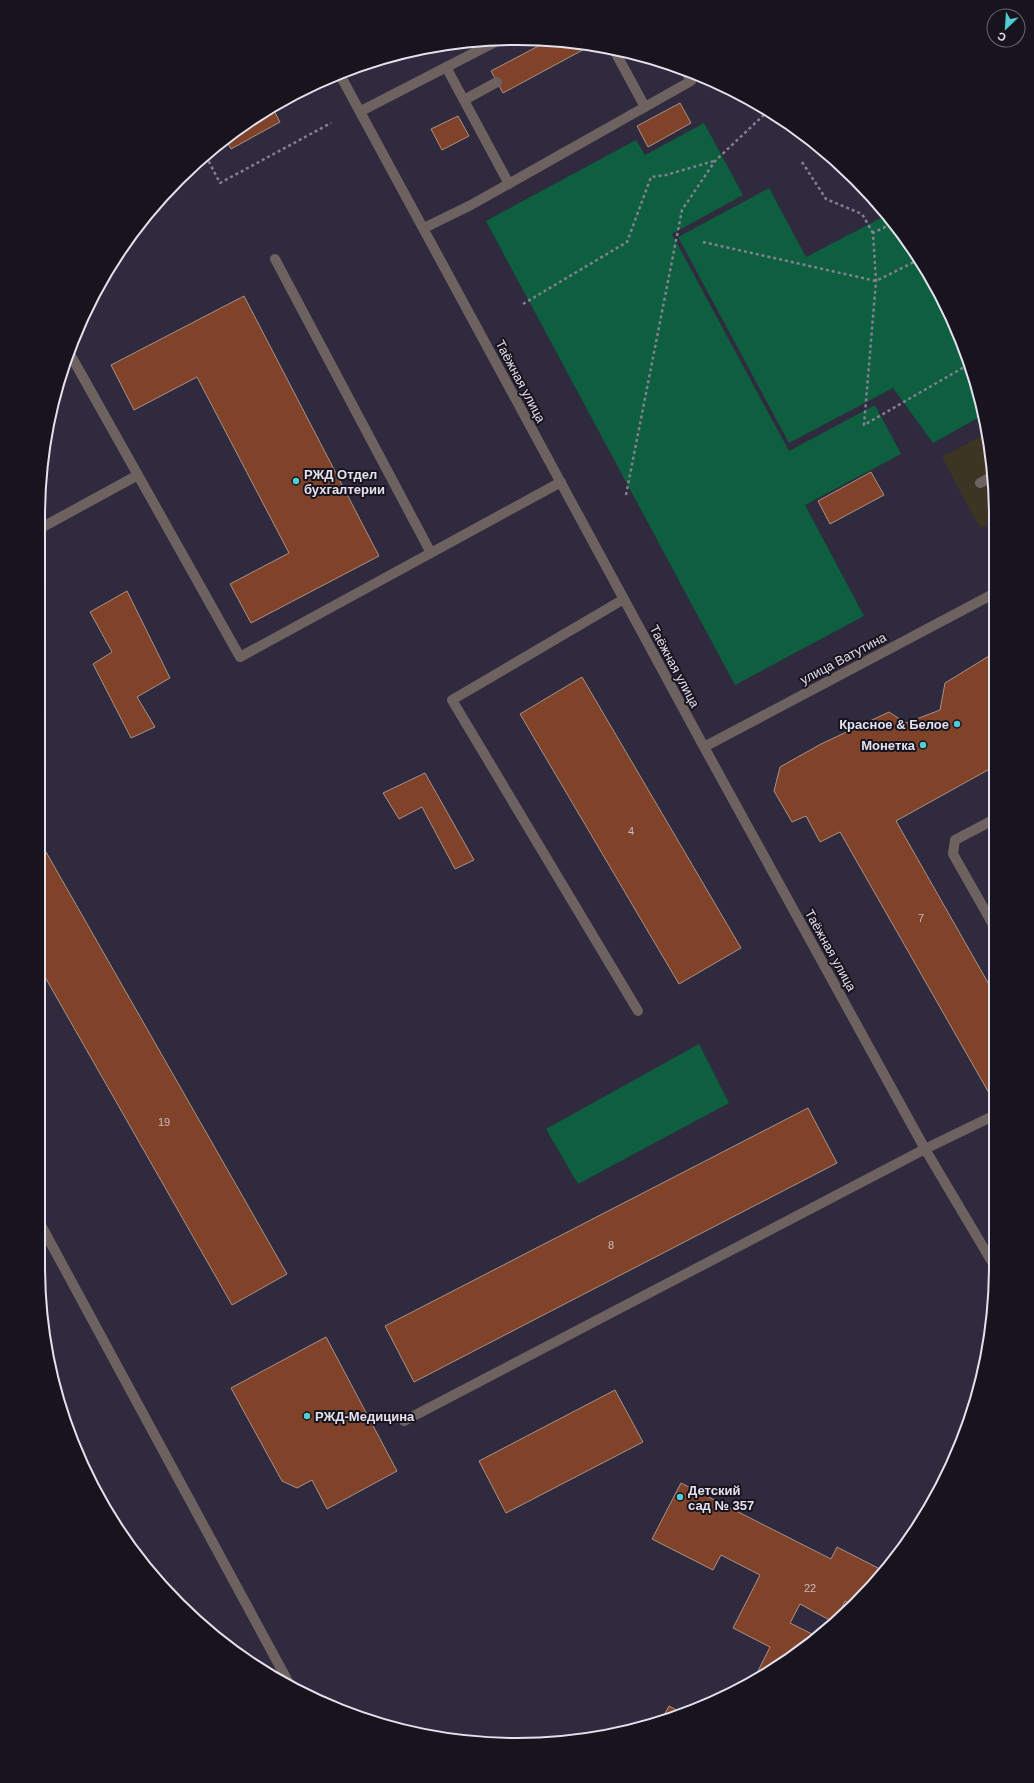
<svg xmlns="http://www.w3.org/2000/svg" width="1034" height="1783" font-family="Arial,sans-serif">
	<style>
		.commercial { fill: #3c3523 }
		.green { fill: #0d5f3f }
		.building { fill: #80432a; stroke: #aa9187 }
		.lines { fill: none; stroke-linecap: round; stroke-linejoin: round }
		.path { stroke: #848090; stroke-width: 2.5; stroke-dasharray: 3 3; stroke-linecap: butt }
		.service { stroke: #6e6261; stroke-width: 10 }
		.minor { stroke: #6e6261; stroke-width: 10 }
		.poi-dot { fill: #51ccd5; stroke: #17141d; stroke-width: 1.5 }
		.labels { text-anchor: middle; stroke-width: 4; stroke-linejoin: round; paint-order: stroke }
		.number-label { font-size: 11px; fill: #cbbabd }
		.street-label { font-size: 13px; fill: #e4e1ee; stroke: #17141d }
		.poi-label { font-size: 13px; font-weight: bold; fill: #e4e1ee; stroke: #17141d; text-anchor: start }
		.rim { fill: none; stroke: #e4e1ee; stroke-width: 2 }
	</style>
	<rect width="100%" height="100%" fill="#2f2a3d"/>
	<path class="commercial" d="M 985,434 L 995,485 L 995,521 L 980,528 L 942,457 Z"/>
	<path class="green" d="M 704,123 L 743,195 L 672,234 L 789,451 L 875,405 L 901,454 L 805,505 L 864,616 L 735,685 L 486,221 L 636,140 L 645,155 Z
		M 769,188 L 806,257 L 885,216 L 932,277 L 971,363 L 981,416 L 933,443 L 893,388 L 789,443 L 678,237 Z
		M 699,1044 L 729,1103 L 578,1184 L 546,1129 Z"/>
	<path class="building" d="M 548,41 L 592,45 L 503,93 L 491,71 Z
		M 680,103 L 691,123 L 648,147 L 637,126 Z
		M 272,107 L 280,122 L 231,149 L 226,139 L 251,119 Z
		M 458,116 L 469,136 L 442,150 L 431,129 Z
		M 244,296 L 379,556 L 251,623 L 230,584 L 289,553 L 197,377 L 134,410 L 111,365 Z
		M 871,472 L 884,495 L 830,524 L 818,501 Z
		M 127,591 L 170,678 L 137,697 L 155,727 L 131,738 L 93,664 L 112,652 L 90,612 Z
		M 989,656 L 995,658 L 995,766 L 896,821 L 995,995 L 995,1090 L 989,1093 L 840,832 L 820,842 L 806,816 L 792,822 L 774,791 L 780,767 L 821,744 L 889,712 L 906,723 L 940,710 L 945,683 Z
		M 582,677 L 741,948 L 679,984 L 520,714 Z
		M 425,773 L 474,860 L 455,869 L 422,807 L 399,819 L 383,793 Z
		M 46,852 L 287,1274 L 232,1305 L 41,970 L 40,855 Z
		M 808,1108 L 837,1163 L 414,1382 L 385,1326 Z
		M 326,1337 L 397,1471 L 327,1509 L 312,1480 L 297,1488 L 282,1481 L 231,1388 Z
		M 615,1390 L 643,1442 L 506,1513 L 479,1461 Z
		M 681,1483 L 831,1559 L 837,1547 L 882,1570 L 852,1605 L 845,1601 L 835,1623 L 800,1604 L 790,1623 L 818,1637 L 763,1676 L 757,1673 L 770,1647 L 733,1628 L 760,1575 L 721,1555 L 713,1570 L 652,1539 Z
		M 669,1706 L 684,1714 L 661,1721 Z"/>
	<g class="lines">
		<path class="path" d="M 206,156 L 220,183 L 331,123
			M 802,162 L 826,199 L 862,214 L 873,233
			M 891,224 L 873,233 L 876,281 L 864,425 L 971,363
			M 703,242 L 876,281 L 918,260
			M 523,304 L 627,242 L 651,177 L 666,175 L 714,161
			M 626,495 L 682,210 L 715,161 L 768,111"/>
		<path class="service" d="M 613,48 L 645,107
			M 446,67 L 509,184
			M 464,100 L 497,82
			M 361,111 L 499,40
			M 424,228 L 471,205 L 691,81 L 685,70
			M 275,259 L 431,553
			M 67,355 L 70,354 L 240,657 L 561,482
			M 980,483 L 993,476
			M 39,529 L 138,475
			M 624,599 L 452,700 L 638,1011
			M 995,819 L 955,840 L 953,854 L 995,928
			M 42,1227 L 291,1687
			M 404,1421 L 925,1149 L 995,1115"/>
		<path class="minor" d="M 339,73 L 704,747 L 925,1149 L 995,1267
			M 704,747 L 995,593"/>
	</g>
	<g class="poi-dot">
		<circle cx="296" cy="481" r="4"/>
		<circle cx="957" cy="724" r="4"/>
		<circle cx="923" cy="745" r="4"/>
		<circle cx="307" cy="1416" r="4"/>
		<circle cx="680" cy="1497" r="4"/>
	</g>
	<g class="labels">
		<g class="number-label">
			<text x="631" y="835">4</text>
			<text x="921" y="922">7</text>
			<text x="164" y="1126">19</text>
			<text x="611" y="1249">8</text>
			<text x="810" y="1592">22</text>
		</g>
		<g class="street-label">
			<text transform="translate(521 381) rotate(62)" y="5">Таёжная улица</text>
			<text transform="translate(843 658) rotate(-28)" y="5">улица Ватутина</text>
			<text transform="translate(675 666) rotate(62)" y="5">Таёжная улица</text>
			<text transform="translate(831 950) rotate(61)" y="5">Таёжная улица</text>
		</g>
		<g class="poi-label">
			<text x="304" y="479">РЖД Отдел<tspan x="304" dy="15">бухгалтерии</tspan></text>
			<text x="949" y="729" text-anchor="end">Красное &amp; Белое</text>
			<text x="915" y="750" text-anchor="end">Монетка</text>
			<text x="315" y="1421">РЖД-Медицина</text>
			<text x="688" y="1495">Детский<tspan x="688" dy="15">сад № 357</tspan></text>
		</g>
	</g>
	<path d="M0 0H1034V1783H0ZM517 45H517A472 472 0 0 1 989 517V1266A472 472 0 0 1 517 1738H517A472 472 0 0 1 45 1266V517A472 472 0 0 1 517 45Z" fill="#17141d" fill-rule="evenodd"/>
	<path class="rim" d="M517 45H517A472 472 0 0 1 989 517V1266A472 472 0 0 1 517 1738H517A472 472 0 0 1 45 1266V517A472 472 0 0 1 517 45Z"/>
	<g transform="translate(1006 28) rotate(205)"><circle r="19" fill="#17141d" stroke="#696671"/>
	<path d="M0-3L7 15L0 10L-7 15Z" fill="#51ccd5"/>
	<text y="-6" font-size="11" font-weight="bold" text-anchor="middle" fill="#e4e1ee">С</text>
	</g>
</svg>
